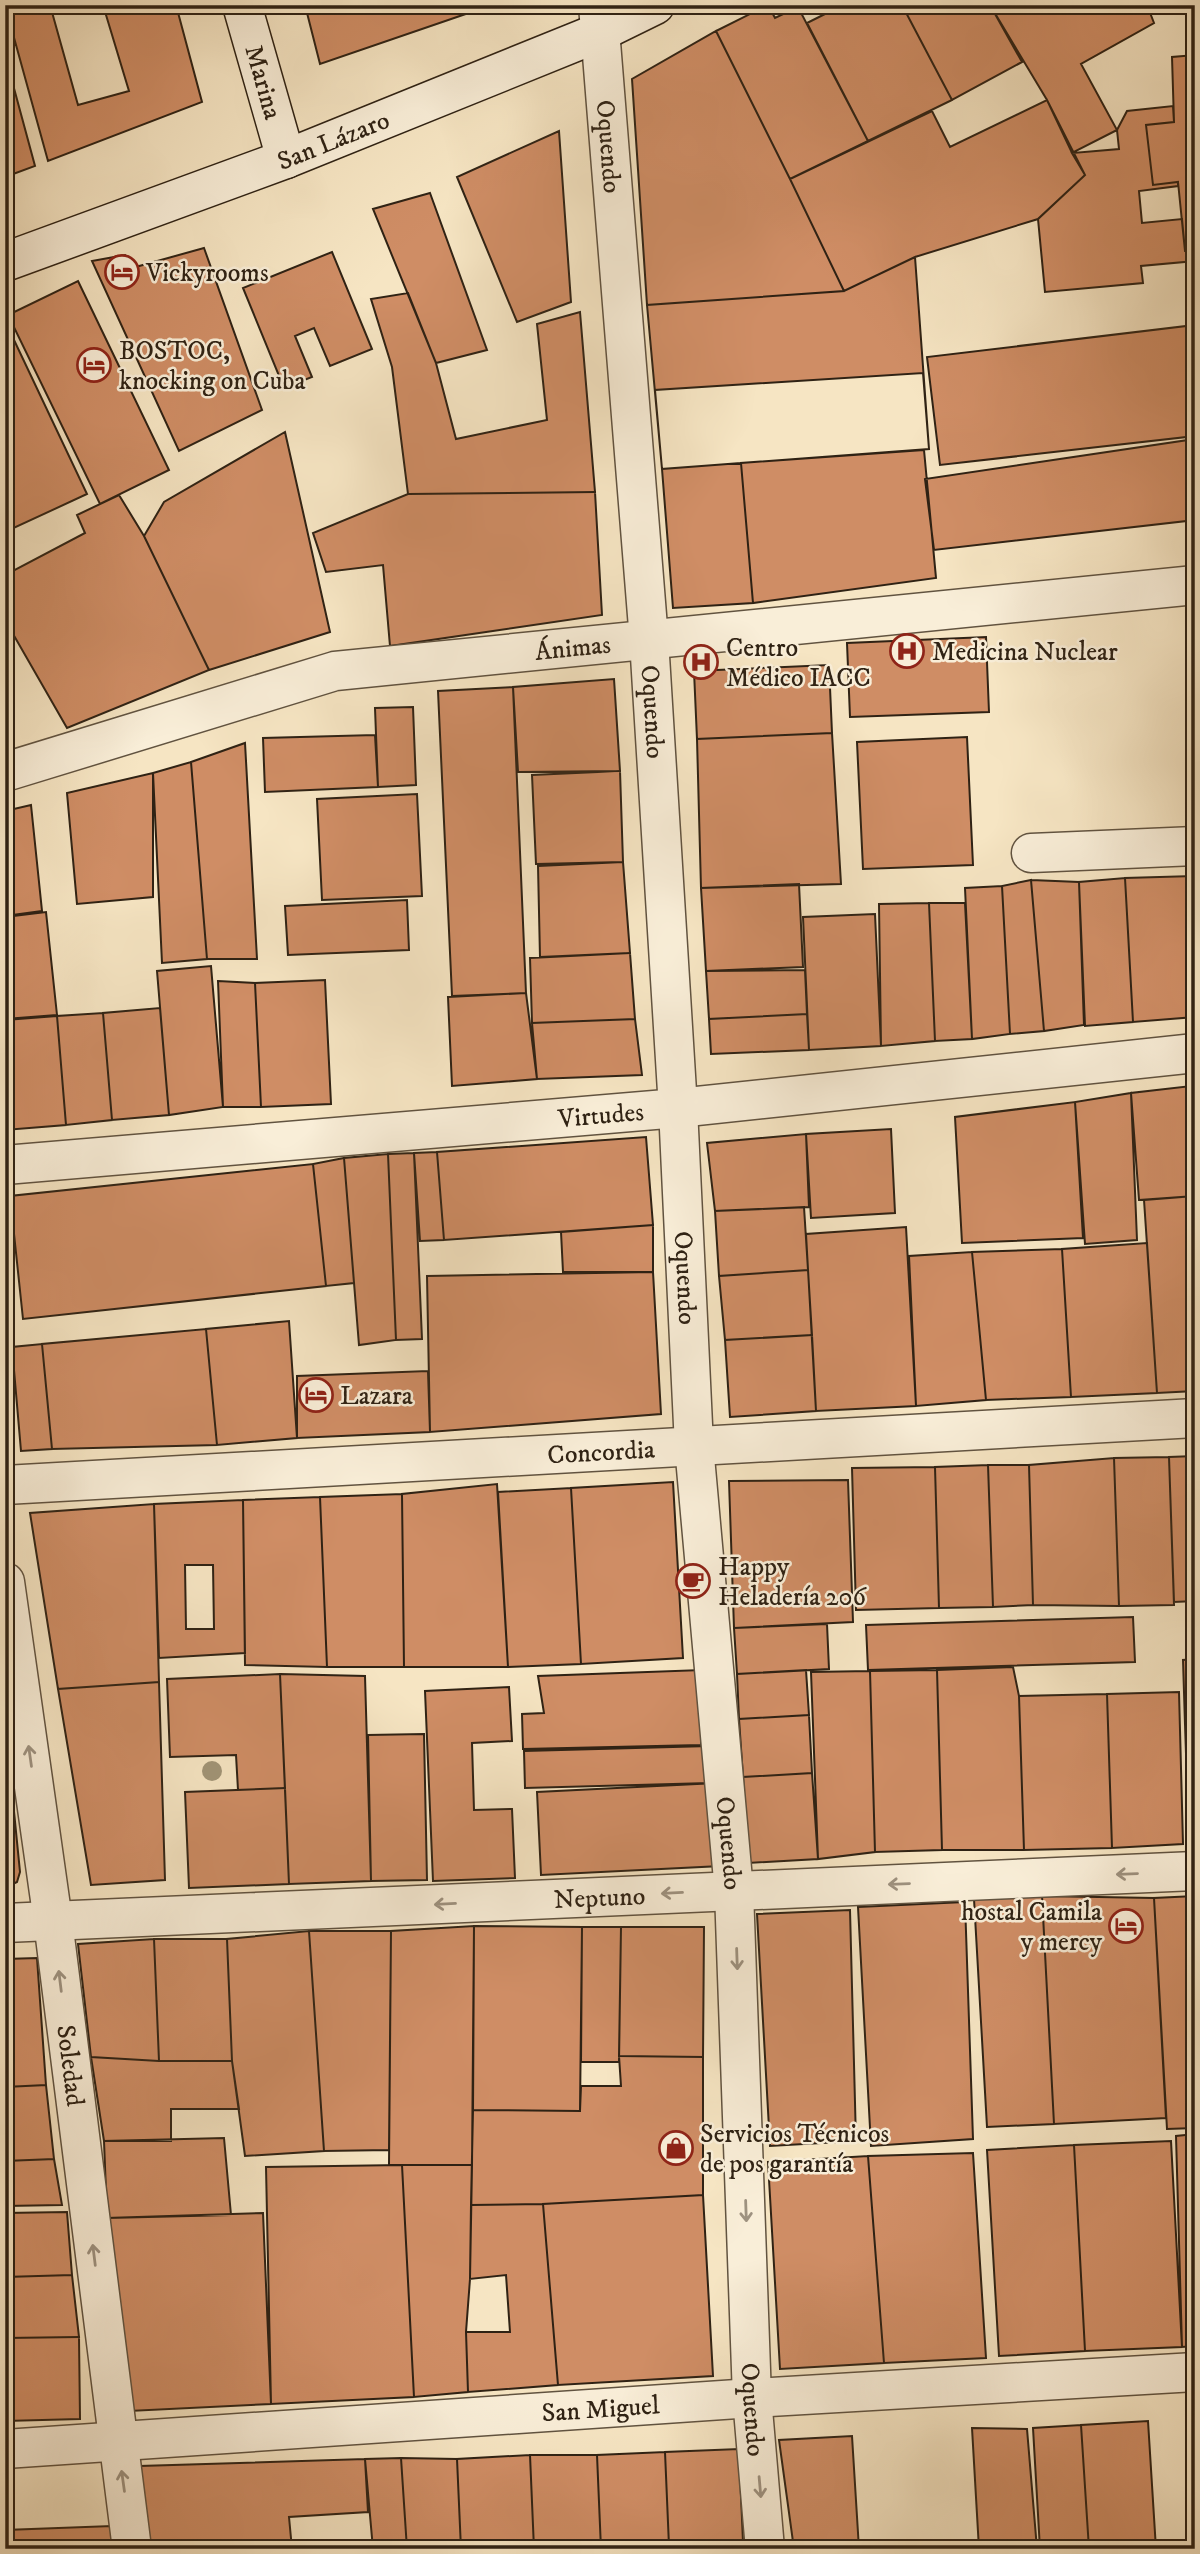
<svg xmlns="http://www.w3.org/2000/svg" width="1200" height="2554" font-family="'IM FELL DW Pica',serif">
	<style>
		.building { fill: #cf8d65; stroke: #2f2214; stroke-width: 2; fill-rule: evenodd }
		.lines { fill: none; stroke-linecap: round; stroke-linejoin: round }
		.minor-casing { stroke: #615340; stroke-width: 41 }
		.tertiary-casing { stroke: #615340; stroke-width: 41 }
		.secondary-casing { stroke: #2f2214; stroke-width: 41 }
		.minor { stroke: #f9eed8; stroke-width: 38 }
		.tertiary { stroke: #f9eed8; stroke-width: 38 }
		.secondary { stroke: #f9eed8; stroke-width: 38 }
		.tree { fill: #a19477 }
		.oneway { stroke: #9e9280 }
		.labels { text-anchor: middle; stroke-width: 5; stroke-linejoin: round; paint-order: stroke }
		.street-label { font-size: 26px; fill: #2f2214; stroke: #f9eed8 }
		.poi-label { font-size: 26px; fill: #2f2214; stroke: #f9eed8; text-anchor: start }
	</style>
	<rect width="100%" height="100%" fill="#f6e5c3"/>
	<filter id="stains"><feTurbulence type="fractalNoise" baseFrequency=".00286" numOctaves="4"/><feColorMatrix values="0 0 0 0 .2 0 0 0 0 .09 0 0 0 0 .02 0 0 0 .5 -.17"/></filter>
	<radialGradient id="worn" r=".72"><stop offset=".6" stop-color="#630" stop-opacity="0"/><stop offset="1" stop-color="#630" stop-opacity=".3"/></radialGradient>
	<path class="building" d="M 5,5 L 50,5 L 78,105 L 129,91 L 103,5 L 176,5 L 202,102 L 48,161 Z
		M 305,5 L 492,5 L 320,64 Z
		M 768,5 L 775,18 L 798,7 L 868,141 L 790,179 L 716,31 Z
		M 825,5 L 902,5 L 952,100 L 868,141 L 807,23 L 829,12 Z
		M 902,5 L 990,5 L 1022,62 L 952,100 Z
		M 990,5 L 1147,5 L 1154,23 L 1081,64 L 1117,130 L 1072,153 L 1047,100 Z
		M 1182,5 L 1195,5 L 1195,28 Z
		M 5,10 L 15,45 L 5,50 Z
		M 716,31 L 790,179 L 844,291 L 647,305 L 632,79 Z
		M 5,55 L 35,166 L 5,177 Z
		M 1195,55 L 1195,250 L 1185,251 L 1178,182 L 1153,185 L 1146,125 L 1174,122 L 1172,57 Z
		M 1047,100 L 1085,175 L 1038,219 L 915,257 L 844,291 L 790,179 L 932,111 L 950,147 Z
		M 1173,106 L 1174,122 L 1146,125 L 1153,185 L 1178,182 L 1178,186 L 1139,191 L 1142,223 L 1182,219 L 1185,251 L 1195,250 L 1195,261 L 1141,266 L 1143,283 L 1045,292 L 1038,219 L 1085,175 L 1072,153 L 1119,149 L 1117,130 L 1127,111 Z
		M 559,131 L 571,302 L 517,322 L 457,177 Z
		M 430,193 L 487,350 L 436,363 L 373,209 Z
		M 204,248 L 262,410 L 179,451 L 92,261 L 125,255 L 132,268 Z
		M 332,252 L 372,349 L 330,366 L 314,328 L 295,336 L 312,377 L 284,388 L 243,288 Z
		M 915,257 L 929,449 L 662,469 L 647,305 L 844,291 Z
		M 78,281 L 169,470 L 100,504 L 8,315 Z
		M 408,293 L 436,363 L 456,439 L 547,420 L 537,324 L 580,312 L 595,492 L 408,494 L 392,367 L 371,299 Z
		M 5,321 L 87,494 L 5,532 Z
		M 1195,325 L 1195,436 L 940,465 L 927,357 Z
		M 923,373 L 929,449 L 662,469 L 655,390 Z
		M 285,432 L 330,632 L 209,670 L 144,536 L 164,502 Z
		M 1195,439 L 1195,520 L 934,550 L 925,479 Z
		M 924,450 L 936,578 L 753,603 L 741,463 Z
		M 741,463 L 753,603 L 673,608 L 662,469 Z
		M 595,492 L 602,615 L 390,646 L 383,565 L 326,572 L 313,533 L 408,494 Z
		M 119,495 L 144,536 L 209,670 L 67,728 L 5,620 L 5,575 L 85,533 L 77,515 Z
		M 986,637 L 989,712 L 850,717 L 847,643 Z
		M 829,665 L 832,733 L 697,739 L 694,671 Z
		M 614,679 L 620,771 L 518,772 L 513,687 Z
		M 513,687 L 526,993 L 452,996 L 438,691 Z
		M 413,707 L 416,785 L 378,787 L 375,708 Z
		M 832,733 L 841,884 L 701,888 L 697,739 Z
		M 375,735 L 378,787 L 265,792 L 263,738 Z
		M 967,737 L 973,865 L 863,869 L 857,742 Z
		M 245,743 L 257,959 L 207,959 L 191,762 Z
		M 191,762 L 207,959 L 162,963 L 153,773 Z
		M 620,771 L 623,862 L 536,864 L 532,775 Z
		M 153,773 L 153,897 L 77,904 L 67,793 Z
		M 417,794 L 422,896 L 322,900 L 317,799 Z
		M 31,805 L 42,911 L 5,916 L 5,811 Z
		M 623,862 L 630,953 L 540,957 L 538,866 Z
		M 1194,876 L 1195,1017 L 1133,1022 L 1125,878 Z
		M 1125,878 L 1133,1022 L 1085,1026 L 1079,882 Z
		M 1031,880 L 1044,1031 L 1010,1034 L 1002,886 Z
		M 1031,880 L 1079,882 L 1084,1025 L 1044,1031 Z
		M 799,884 L 803,967 L 706,971 L 701,888 Z
		M 1002,886 L 1010,1034 L 972,1039 L 965,888 Z
		M 407,900 L 409,950 L 288,955 L 285,906 Z
		M 929,903 L 935,1041 L 881,1046 L 879,904 Z
		M 929,903 L 965,903 L 972,1039 L 935,1041 Z
		M 46,912 L 57,1015 L 5,1019 L 5,917 Z
		M 875,914 L 881,1046 L 809,1050 L 803,917 Z
		M 630,953 L 635,1019 L 532,1023 L 530,958 Z
		M 211,966 L 223,1107 L 169,1115 L 157,971 Z
		M 805,970 L 807,1014 L 709,1019 L 706,971 Z
		M 325,980 L 331,1104 L 261,1107 L 255,983 Z
		M 218,981 L 255,983 L 261,1107 L 223,1107 Z
		M 526,993 L 537,1079 L 452,1086 L 448,997 Z
		M 160,1008 L 169,1115 L 112,1120 L 103,1013 Z
		M 103,1013 L 112,1120 L 66,1125 L 57,1016 Z
		M 807,1014 L 809,1050 L 711,1054 L 709,1019 Z
		M 57,1016 L 66,1125 L 5,1130 L 5,1020 Z
		M 635,1019 L 642,1075 L 537,1079 L 532,1023 Z
		M 1191,1086 L 1195,1137 L 1195,1196 L 1139,1200 L 1131,1093 Z
		M 1131,1093 L 1137,1240 L 1085,1244 L 1075,1102 Z
		M 1075,1102 L 1083,1238 L 962,1243 L 955,1117 Z
		M 891,1129 L 895,1213 L 811,1218 L 806,1134 Z
		M 806,1134 L 809,1207 L 715,1211 L 707,1143 Z
		M 646,1137 L 653,1225 L 444,1240 L 437,1152 Z
		M 437,1152 L 444,1240 L 420,1241 L 414,1153 Z
		M 414,1153 L 422,1339 L 396,1340 L 388,1154 Z
		M 388,1154 L 396,1340 L 359,1345 L 344,1158 Z
		M 344,1158 L 354,1283 L 326,1286 L 313,1164 Z
		M 313,1164 L 326,1286 L 23,1319 L 10,1196 Z
		M 1195,1196 L 1195,1391 L 1157,1393 L 1144,1200 Z
		M 804,1207 L 808,1270 L 719,1276 L 715,1211 Z
		M 653,1225 L 653,1272 L 563,1272 L 561,1232 Z
		M 906,1227 L 916,1406 L 816,1411 L 806,1234 Z
		M 1147,1243 L 1157,1393 L 1071,1397 L 1062,1249 Z
		M 1062,1249 L 1071,1397 L 986,1400 L 972,1252 Z
		M 972,1252 L 986,1400 L 916,1406 L 909,1256 Z
		M 808,1270 L 812,1335 L 725,1340 L 719,1276 Z
		M 653,1272 L 661,1414 L 430,1432 L 427,1276 Z
		M 289,1321 L 297,1438 L 217,1445 L 206,1329 Z
		M 206,1329 L 217,1445 L 52,1449 L 42,1344 Z
		M 812,1335 L 816,1411 L 730,1417 L 725,1340 Z
		M 42,1344 L 52,1449 L 21,1451 L 12,1347 Z
		M 428,1371 L 430,1432 L 297,1438 L 297,1376 Z
		M 1195,1456 L 1195,1601 L 1174,1602 L 1169,1457 Z
		M 1169,1457 L 1174,1605 L 1119,1606 L 1114,1458 Z
		M 1114,1458 L 1119,1606 L 1033,1605 L 1029,1465 Z
		M 988,1465 L 993,1607 L 939,1608 L 935,1467 Z
		M 988,1465 L 1029,1465 L 1033,1605 L 993,1607 Z
		M 935,1467 L 939,1608 L 856,1610 L 852,1468 Z
		M 848,1480 L 853,1622 L 734,1628 L 729,1481 Z
		M 673,1482 L 683,1658 L 581,1664 L 571,1488 Z
		M 497,1484 L 508,1667 L 404,1667 L 402,1494 Z
		M 571,1488 L 581,1664 L 508,1667 L 498,1492 Z
		M 402,1494 L 404,1667 L 327,1667 L 320,1497 Z
		M 320,1497 L 327,1667 L 245,1665 L 243,1500 Z
		M 243,1500 L 245,1653 L 159,1658 L 154,1504 ZM 185,1565 L 213,1565 L 214,1629 L 186,1629 Z
		M 154,1504 L 159,1682 L 58,1689 L 30,1513 Z
		M 1133,1617 L 1135,1662 L 868,1670 L 866,1625 Z
		M 827,1624 L 829,1669 L 737,1674 L 734,1628 Z
		M 1195,1659 L 1195,1724 L 1185,1724 L 1183,1660 Z
		M 1013,1667 L 1019,1696 L 1024,1850 L 942,1850 L 937,1670 Z
		M 702,1670 L 701,1745 L 523,1749 L 522,1714 L 544,1713 L 538,1676 Z
		M 806,1670 L 809,1715 L 739,1719 L 737,1674 Z
		M 937,1670 L 942,1850 L 875,1852 L 870,1671 Z
		M 870,1671 L 875,1852 L 818,1859 L 811,1672 Z
		M 280,1674 L 365,1676 L 371,1881 L 289,1884 Z
		M 280,1674 L 285,1788 L 238,1790 L 236,1755 L 170,1757 L 167,1679 Z
		M 159,1682 L 165,1880 L 91,1885 L 58,1689 Z
		M 509,1687 L 512,1741 L 472,1743 L 474,1810 L 512,1809 L 515,1878 L 433,1881 L 425,1691 Z
		M 1179,1692 L 1183,1844 L 1112,1848 L 1107,1694 Z
		M 1107,1694 L 1112,1848 L 1024,1850 L 1019,1696 Z
		M 809,1715 L 812,1773 L 743,1777 L 739,1719 Z
		M 5,1721 L 20,1872 L 17,1882 L 5,1888 Z
		M 1185,1724 L 1195,1724 L 1195,1842 L 1189,1842 Z
		M 424,1734 L 427,1880 L 371,1881 L 368,1735 Z
		M 710,1746 L 710,1783 L 525,1788 L 524,1751 Z
		M 812,1773 L 818,1859 L 748,1863 L 743,1777 Z
		M 717,1783 L 721,1866 L 541,1875 L 537,1792 Z
		M 285,1788 L 289,1884 L 189,1888 L 185,1792 Z
		M 1042,1896 L 1154,1898 L 1166,2118 L 1054,2124 Z
		M 1042,1896 L 1054,2124 L 987,2127 L 974,1899 Z
		M 1195,1896 L 1195,2128 L 1167,2129 L 1154,1898 Z
		M 965,1902 L 973,2139 L 871,2146 L 858,1907 Z
		M 850,1910 L 856,2141 L 770,2146 L 757,1914 Z
		M 474,1926 L 582,1927 L 580,2111 L 473,2110 Z
		M 474,1926 L 472,2165 L 389,2165 L 391,1931 Z
		M 582,1927 L 621,1927 L 619,2062 L 581,2062 Z
		M 621,1927 L 704,1927 L 703,2057 L 619,2056 Z
		M 309,1931 L 391,1931 L 389,2150 L 324,2151 Z
		M 309,1931 L 324,2151 L 245,2156 L 232,2061 L 227,1939 Z
		M 154,1939 L 227,1939 L 232,2061 L 159,2061 Z
		M 154,1939 L 159,2061 L 91,2057 L 78,1944 Z
		M 37,1958 L 46,2085 L 5,2087 L 5,1959 Z
		M 619,2056 L 703,2057 L 703,2195 L 543,2204 L 471,2205 L 473,2110 L 580,2111 L 581,2086 L 621,2086 Z
		M 91,2057 L 159,2061 L 232,2061 L 239,2109 L 171,2109 L 171,2141 L 104,2141 Z
		M 46,2085 L 54,2159 L 5,2161 L 5,2087 Z
		M 1195,2134 L 1195,2346 L 1182,2347 L 1176,2136 Z
		M 224,2138 L 231,2215 L 107,2218 L 104,2141 Z
		M 1171,2141 L 1182,2347 L 1085,2351 L 1074,2145 Z
		M 1074,2145 L 1085,2351 L 999,2356 L 987,2150 Z
		M 973,2153 L 986,2358 L 884,2363 L 868,2156 Z
		M 868,2156 L 884,2363 L 780,2369 L 768,2162 Z
		M 54,2159 L 62,2205 L 5,2206 L 5,2161 Z
		M 402,2165 L 472,2165 L 470,2279 L 466,2332 L 468,2392 L 414,2397 Z
		M 402,2165 L 414,2397 L 271,2404 L 266,2167 Z
		M 703,2195 L 713,2376 L 558,2385 L 543,2204 Z
		M 543,2204 L 558,2385 L 468,2392 L 466,2332 L 510,2332 L 506,2275 L 470,2279 L 471,2205 Z
		M 67,2212 L 72,2275 L 5,2277 L 5,2213 Z
		M 263,2213 L 271,2404 L 129,2411 L 107,2218 Z
		M 72,2275 L 79,2337 L 5,2338 L 5,2277 Z
		M 79,2337 L 80,2419 L 5,2421 L 5,2338 Z
		M 1148,2421 L 1156,2549 L 1089,2549 L 1081,2425 Z
		M 1081,2425 L 1089,2549 L 1040,2549 L 1033,2428 Z
		M 972,2428 L 1027,2429 L 1037,2549 L 979,2549 Z
		M 852,2436 L 859,2549 L 794,2549 L 779,2440 Z
		M 739,2449 L 743,2542 L 669,2546 L 665,2452 Z
		M 665,2452 L 669,2546 L 601,2549 L 597,2455 Z
		M 530,2455 L 534,2549 L 461,2549 L 457,2459 Z
		M 530,2455 L 597,2455 L 601,2549 L 534,2549 Z
		M 401,2458 L 407,2549 L 373,2549 L 365,2459 Z
		M 401,2458 L 457,2459 L 461,2549 L 407,2549 Z
		M 365,2459 L 368,2512 L 289,2517 L 292,2549 L 151,2549 L 140,2466 Z
		M 112,2526 L 115,2549 L 5,2549 L 5,2530 Z"/>
	<g class="lines">
		<g class="minor-casing">
			<g id="minor">
				<path id="s1" d="M 598,5 L 649,640 L 678,1108 L 694,1446 L 734,1891 L 752,2398 L 765,2549"/>
				<path id="s2" d="M 5,772 L 335,671 L 1195,585"/>
				<path d="M 1031,853 L 1195,846"/>
				<path id="s3" d="M 5,1165 L 678,1108 L 1195,1053"/>
				<path id="s4" d="M 5,1485 L 1195,1418"/>
				<path id="s5" d="M 5,1582 L 53,1921 L 132,2549"/>
				<path id="s6" d="M 5,2449 L 752,2398 L 1195,2372"/>
			</g>
		</g>
		<g class="tertiary-casing">
			<g id="tertiary">
				<path id="s7" d="M 5,1923 L 1195,1871"/>
			</g>
		</g>
		<g class="secondary-casing">
			<g id="secondary">
				<path id="s8" d="M 242,5 L 286,159"/>
				<path id="s9" d="M 5,262 L 286,159 L 600,32 L 655,5"/>
			</g>
		</g>
		<use href="#minor" class="minor"/>
		<use href="#tertiary" class="tertiary"/>
		<use href="#secondary" class="secondary"/>
	</g>
	<circle class="tree" cx="212" cy="1771" r="10"/>
	<defs><path id="oneway-shaft" d="M-6 0H5M1.5-3L5.5 0L1.5 3" fill="none" stroke-width="1.6" stroke-linecap="round" stroke-linejoin="round" transform="scale(1.75)"/></defs>
	<g class="oneway">
		<use href="#oneway-shaft" transform="translate(30 1756) rotate(-98)"/>
		<use href="#oneway-shaft" transform="translate(1127 1874) rotate(178)"/>
		<use href="#oneway-shaft" transform="translate(899 1884) rotate(178)"/>
		<use href="#oneway-shaft" transform="translate(672 1893) rotate(177)"/>
		<use href="#oneway-shaft" transform="translate(445 1904) rotate(177)"/>
		<use href="#oneway-shaft" transform="translate(737 1959) rotate(88)"/>
		<use href="#oneway-shaft" transform="translate(60 1981) rotate(-97)"/>
		<use href="#oneway-shaft" transform="translate(746 2211) rotate(88)"/>
		<use href="#oneway-shaft" transform="translate(94 2255) rotate(-97)"/>
		<use href="#oneway-shaft" transform="translate(123 2481) rotate(-98)"/>
		<use href="#oneway-shaft" transform="translate(760 2487) rotate(85)"/>
	</g>
	<defs>
		<g id="hotel-ring" transform="scale(1.75)"><circle r="9.5" fill="#f9eed8" stroke="#8f2418" stroke-width="1.5"/><path d="M-6-4.5h1.5V1H6V5H4.5V3h-9V5H-6ZM-4 0a1.8 1.8 0 1 1 3.6 0ZM.5 0V-2.5h3Q6-2.5 6 0Z" fill="#8f2418"/></g>
		<g id="hospital-ring" transform="scale(1.75)"><circle r="9.5" fill="#f9eed8" stroke="#8f2418" stroke-width="1.5"/><path d="M-5-5h3v3.5h4V-5h3V5h-3V1.5h-4V5h-3Z" fill="#8f2418"/></g>
		<g id="cafe-ring" transform="scale(1.75)"><circle r="9.5" fill="#f9eed8" stroke="#8f2418" stroke-width="1.5"/><path d="M-5.5-4.5H6V0H3Q3 3.5 0 3.5H-2.5Q-5.5 3.5-5.5 0ZM3-3.2v2h1.7v-2ZM-6 4.5H4V6H-6Z" fill="#8f2418"/></g>
		<g id="shop-ring" transform="scale(1.75)"><circle r="9.5" fill="#f9eed8" stroke="#8f2418" stroke-width="1.5"/><path d="M-5-2.5h2.3a2.7 3.5 0 0 1 5.4 0H5L5.5 6h-11ZM-1.5-2.5h3a1.5 2.3 0 0 0-3 0Z" fill="#8f2418"/></g>
	</defs>
	<g fill-rule="evenodd">
		<use href="#hotel-ring" x="122" y="272"/>
		<use href="#hotel-ring" x="94" y="365"/>
		<use href="#hospital-ring" x="907" y="651"/>
		<use href="#hospital-ring" x="701" y="662"/>
		<use href="#hotel-ring" x="316" y="1395"/>
		<use href="#cafe-ring" x="693" y="1581"/>
		<use href="#hotel-ring" x="1126" y="1926"/>
		<use href="#shop-ring" x="676" y="2148"/>
	</g>
	<g class="labels">
		<g class="street-label">
			<text dy="9" stroke="none"><textPath href="#s8" startOffset="80">Marina</textPath></text>
			<text dy="9" stroke="none"><textPath href="#s9" startOffset="350">San Lázaro</textPath></text>
			<text dy="9" stroke="none"><textPath href="#s1" startOffset="142">Oquendo</textPath></text>
			<text dy="9" stroke="none"><textPath href="#s2" startOffset="584">Ánimas</textPath></text>
			<text dy="9" stroke="none"><textPath href="#s1" startOffset="709">Oquendo</textPath></text>
			<text dy="9" stroke="none"><textPath href="#s3" startOffset="598">Virtudes</textPath></text>
			<text dy="9" stroke="none"><textPath href="#s1" startOffset="1276">Oquendo</textPath></text>
			<text dy="9" stroke="none"><textPath href="#s4" startOffset="597">Concordia</textPath></text>
			<text dy="9" stroke="none"><textPath href="#s1" startOffset="1843">Oquendo</textPath></text>
			<text dy="9" stroke="none"><textPath href="#s7" startOffset="595">Neptuno</textPath></text>
			<text dy="9" stroke="none"><textPath href="#s5" startOffset="488">Soledad</textPath></text>
			<text dy="9" stroke="none"><textPath href="#s6" startOffset="597">San Miguel</textPath></text>
			<text dy="9" stroke="none"><textPath href="#s1" startOffset="2410">Oquendo</textPath></text>
		</g>
		<g class="poi-label">
			<text x="146" y="281">Vickyrooms</text>
			<text x="119" y="359">BOSTOC,<tspan x="119" dy="30">knocking on Cuba</tspan></text>
			<text x="726" y="656">Centro<tspan x="726" dy="30">Médico IACC</tspan></text>
			<text x="932" y="660">Medicina Nuclear</text>
			<text x="340" y="1404">Lazara</text>
			<text x="718" y="1575">Happy<tspan x="718" dy="30">Heladería 206</tspan></text>
			<text x="1102" y="1920" text-anchor="end">hostal Camila<tspan x="1102" dy="30">y mercy</tspan></text>
			<text x="700" y="2142">Servicios Técnicos<tspan x="700" dy="30">de pos garantía</tspan></text>
		</g>
	</g>
	<rect width="1200" height="2554" fill="none" stroke="#f6e5c3" stroke-width="28"/>
	<rect x="7" y="7" width="1186" height="2540" fill="none" stroke="#2f2214" stroke-width="3.5"/>
	<rect x="14" y="14" width="1172" height="2526" fill="none" stroke="#2f2214" stroke-width="2"/>
	<rect width="100%" height="100%" filter="url(#stains)"/>
	<rect width="100%" height="100%" fill="url(#worn)"/>
</svg>
